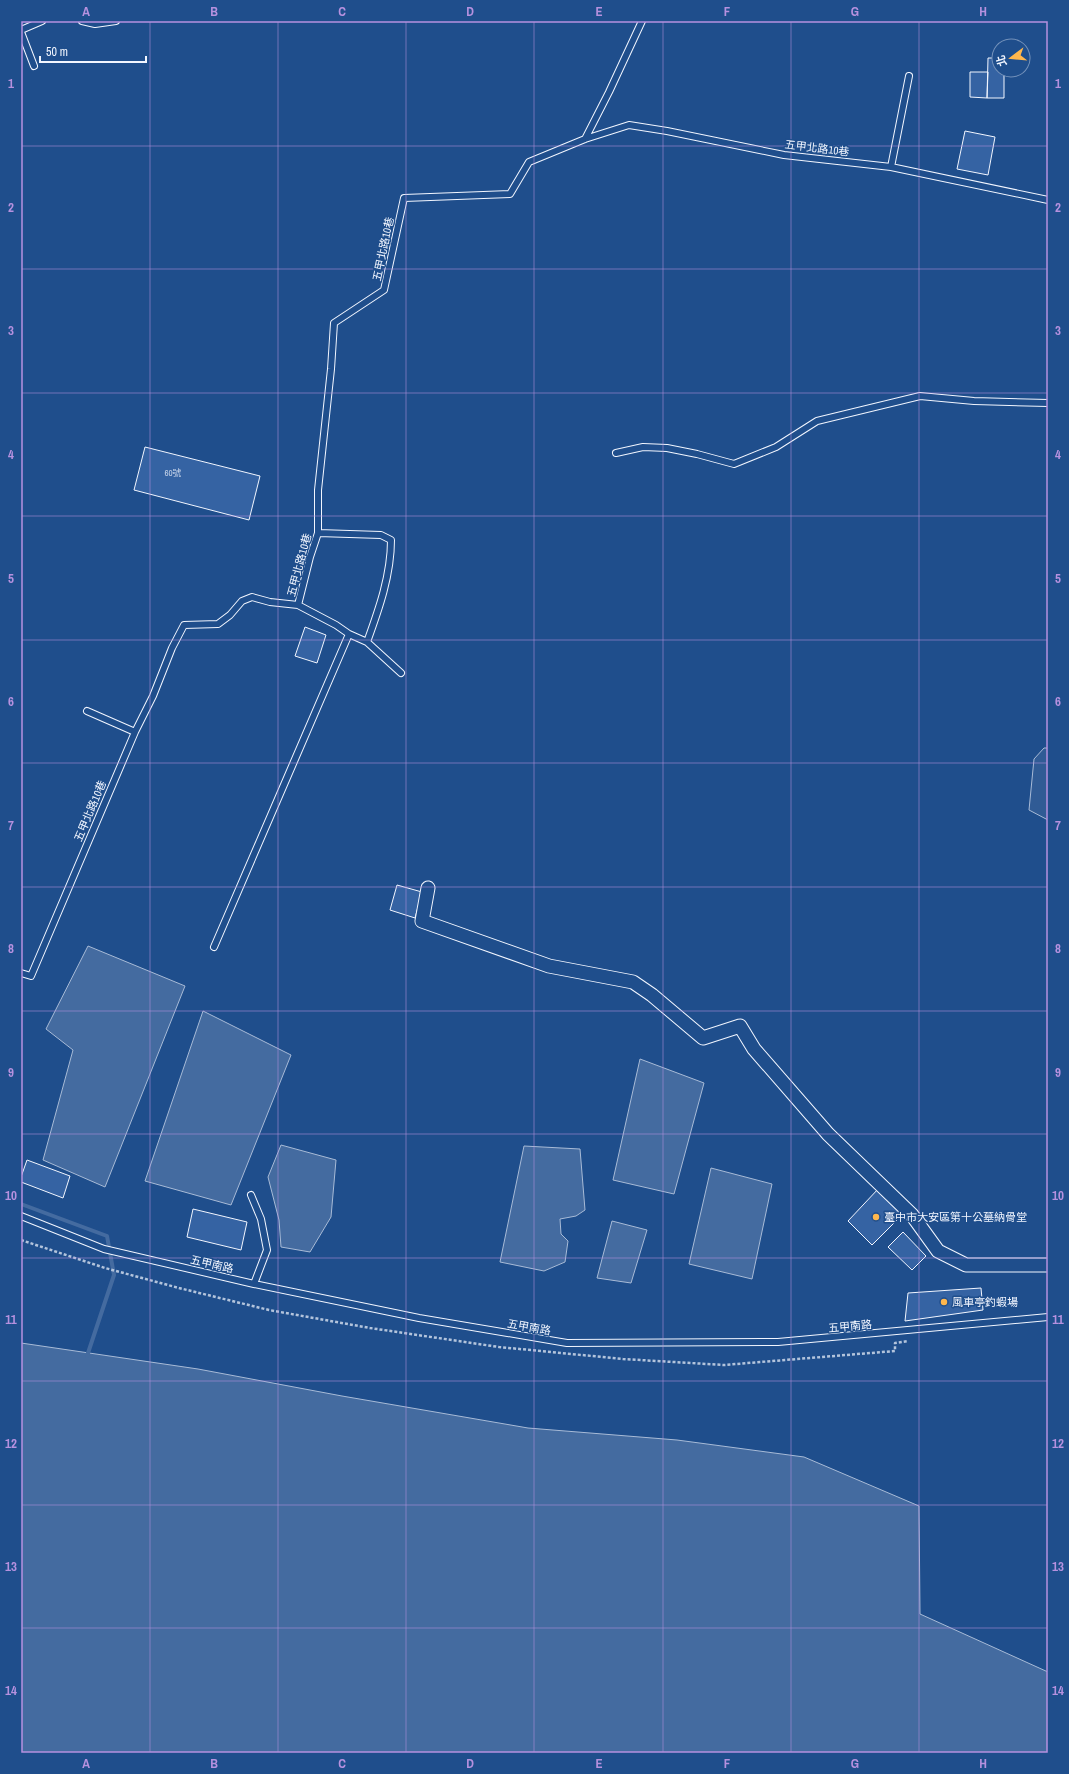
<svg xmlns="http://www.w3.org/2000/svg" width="1069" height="1774" font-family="'Archivo Narrow','Noto Sans TC',sans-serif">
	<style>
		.built { fill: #305b95; stroke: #a8bbd7 }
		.water { fill: #446ba0; stroke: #a8bbd7 }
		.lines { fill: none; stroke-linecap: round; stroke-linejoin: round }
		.stream { stroke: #446ba0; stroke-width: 4 }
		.building { fill: #3563a3; stroke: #f2f6ff }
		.service-casing { stroke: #f2f6ff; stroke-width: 8 }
		.minor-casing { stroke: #f2f6ff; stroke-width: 15 }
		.path { stroke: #b3c4dc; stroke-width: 2.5; stroke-dasharray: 3 2; stroke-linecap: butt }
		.service { stroke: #1f4e8c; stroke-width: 6 }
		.minor { stroke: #1f4e8c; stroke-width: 13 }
		.grid { fill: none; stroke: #b691df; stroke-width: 1; stroke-opacity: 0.55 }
		.poi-dot { fill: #ffb74d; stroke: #1f4e8c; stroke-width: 1.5 }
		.labels { text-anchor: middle; stroke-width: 3; stroke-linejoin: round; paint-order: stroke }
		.number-label { font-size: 9px; fill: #c3d1e8 }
		.street-label { font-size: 11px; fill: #f2f6ff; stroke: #1f4e8c }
		.poi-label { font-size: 11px; fill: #f2f6ff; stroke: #1f4e8c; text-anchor: start }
		.neatline { fill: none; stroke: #b691df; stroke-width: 1.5 }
		.grid-label { font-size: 13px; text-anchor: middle; font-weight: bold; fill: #b691df }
	</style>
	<rect width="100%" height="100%" fill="#1f4e8c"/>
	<path class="built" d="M 1044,748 L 1048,748 L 1048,820 L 1029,810 L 1034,759 Z"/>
	<path class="water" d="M 88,946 L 185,986 L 105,1187 L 43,1160 L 73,1050 L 46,1029 Z
		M 203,1011 L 291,1055 L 231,1205 L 145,1181 Z
		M 640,1059 L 704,1083 L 674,1194 L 613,1180 Z
		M 281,1145 L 336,1160 L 331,1217 L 310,1252 L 281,1247 L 279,1220 L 268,1177 Z
		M 524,1146 L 580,1149 L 585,1210 L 576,1216 L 560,1219 L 561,1234 L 568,1241 L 565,1262 L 544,1271 L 500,1262 Z
		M 711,1168 L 772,1184 L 752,1279 L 689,1264 Z
		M 612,1221 L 647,1230 L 631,1283 L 597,1278 Z
		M 21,1343 L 198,1369 L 342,1396 L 528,1428 L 677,1440 L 804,1457 L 919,1506 L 920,1614 L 1048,1672 L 1048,1753 L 21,1753 Z"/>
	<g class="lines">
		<path class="stream" d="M 21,1204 L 107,1236 L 114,1275 L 87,1356"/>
	</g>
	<path class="building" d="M 988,58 L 999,58 L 999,70 L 1004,70 L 1004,98 L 987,98 Z
		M 970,72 L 988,72 L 987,98 L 970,97 Z
		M 965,131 L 995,137 L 988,175 L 957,169 Z
		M 145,447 L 260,476 L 249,520 L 134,490 Z
		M 305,627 L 326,635 L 317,663 L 295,656 Z
		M 397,885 L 422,892 L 415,918 L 390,910 Z
		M 27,1160 L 70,1176 L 63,1198 L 21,1182 L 21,1177 Z
		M 879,1188 L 905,1212 L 872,1245 L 848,1221 Z
		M 193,1209 L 247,1222 L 241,1250 L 187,1237 Z
		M 903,1232 L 926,1256 L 912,1270 L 888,1247 Z
		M 981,1288 L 983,1310 L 905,1321 L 908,1293 Z"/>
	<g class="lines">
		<g class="service-casing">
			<path id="service" d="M 82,21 L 95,24 L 116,21
				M 21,30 L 42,21
				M 21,32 L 34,66
				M 585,139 L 609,92 L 642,21
				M 891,167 L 909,76
				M 616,453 L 643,447 L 667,448 L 697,454 L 734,464 L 776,447 L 817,421 L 920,396 L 974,401 L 1048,403
				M 318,533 L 381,535 L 391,540 C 391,575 379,609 367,642
				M 298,605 L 310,557 L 318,533 L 318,490 L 331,369 L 334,323 L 384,290 L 404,198 L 510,194 L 529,162 L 585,139 L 629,125 L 667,131 L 784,155 L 891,167 L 1048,200
				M 349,634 L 367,642 L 401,673
				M 87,711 L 135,732
				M 21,973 L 31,976 L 135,732 L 153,696 L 172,648 L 184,625 L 218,624 L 230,615 L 242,601 L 252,597 L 270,602 L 298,605 L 336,625 L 349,634 L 214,947
				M 251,1195 L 261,1219 L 267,1250 L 254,1284
				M 21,1216 L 104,1249 L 254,1284 L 419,1318 L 567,1343 L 778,1342 L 1048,1317"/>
		</g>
		<g class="minor-casing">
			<path id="minor" d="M 428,888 L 422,921 L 549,966 L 633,982 L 652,995 L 703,1038 L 740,1026 L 754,1049 L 828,1134 L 912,1215 L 938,1251 L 966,1265 L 1048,1265"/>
		</g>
		<path class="path" d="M 21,1240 L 105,1268 L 179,1288 L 269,1310 L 370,1328 L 499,1347 L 623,1359 L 724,1365 L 895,1351 L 895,1343 L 908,1341"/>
		<use href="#service" class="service"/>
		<use href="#minor" class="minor"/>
	</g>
	<path class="grid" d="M 150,21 L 150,1753M 278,21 L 278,1753M 406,21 L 406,1753M 534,21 L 534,1753M 663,21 L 663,1753M 791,21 L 791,1753M 919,21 L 919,1753M 21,146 L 1048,146M 21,269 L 1048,269M 21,393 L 1048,393M 21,516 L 1048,516M 21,640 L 1048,640M 21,763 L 1048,763M 21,887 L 1048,887M 21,1011 L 1048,1011M 21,1134 L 1048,1134M 21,1258 L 1048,1258M 21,1381 L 1048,1381M 21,1505 L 1048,1505M 21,1628 L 1048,1628"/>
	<g class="poi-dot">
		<circle cx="876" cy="1217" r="4"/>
		<circle cx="944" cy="1302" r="4"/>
	</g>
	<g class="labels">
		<g class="number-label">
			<text x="173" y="476">60號</text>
		</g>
		<g class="street-label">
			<text transform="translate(817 148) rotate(7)" y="4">五甲北路10巷</text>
			<text transform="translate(383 249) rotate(-78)" y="4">五甲北路10巷</text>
			<text transform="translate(299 565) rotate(-75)" y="4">五甲北路10巷</text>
			<text transform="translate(90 811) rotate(-67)" y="4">五甲北路10巷</text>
			<text transform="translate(212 1264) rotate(13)" y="4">五甲南路</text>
			<text transform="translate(850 1326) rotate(-5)" y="4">五甲南路</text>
			<text transform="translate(529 1327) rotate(10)" y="4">五甲南路</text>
		</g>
		<g class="poi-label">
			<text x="884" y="1221">臺中市大安區第十公墓納骨堂</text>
			<text x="952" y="1306">風車亭釣蝦場</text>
		</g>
	</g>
	<rect width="1069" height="1774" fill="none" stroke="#1f4e8c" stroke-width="44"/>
	<g transform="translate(1011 58) rotate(254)"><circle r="19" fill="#1f4e8c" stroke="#7391ba"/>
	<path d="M0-3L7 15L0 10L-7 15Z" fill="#ffb74d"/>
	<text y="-6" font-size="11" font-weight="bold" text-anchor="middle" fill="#f2f6ff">北</text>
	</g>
	<path d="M40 56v6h106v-6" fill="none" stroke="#f2f6ff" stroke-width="2"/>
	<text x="46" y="56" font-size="12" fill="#f2f6ff" stroke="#1f4e8c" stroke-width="3" paint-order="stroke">50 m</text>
	<rect x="22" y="22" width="1025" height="1730" class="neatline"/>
	<g class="grid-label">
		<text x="86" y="16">A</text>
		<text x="214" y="16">B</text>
		<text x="342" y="16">C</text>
		<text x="470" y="16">D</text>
		<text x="599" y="16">E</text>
		<text x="727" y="16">F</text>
		<text x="855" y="16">G</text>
		<text x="983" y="16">H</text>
		<text x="11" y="88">1</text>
		<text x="1058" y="88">1</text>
		<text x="11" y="212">2</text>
		<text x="1058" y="212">2</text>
		<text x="11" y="335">3</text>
		<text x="1058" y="335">3</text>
		<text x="11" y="459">4</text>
		<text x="1058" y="459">4</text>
		<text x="11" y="583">5</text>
		<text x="1058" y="583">5</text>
		<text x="11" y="706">6</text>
		<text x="1058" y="706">6</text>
		<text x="11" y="830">7</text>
		<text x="1058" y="830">7</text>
		<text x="11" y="953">8</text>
		<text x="1058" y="953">8</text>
		<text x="11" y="1077">9</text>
		<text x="1058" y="1077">9</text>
		<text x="11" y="1200">10</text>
		<text x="1058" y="1200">10</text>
		<text x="11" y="1324">11</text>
		<text x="1058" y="1324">11</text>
		<text x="11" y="1448">12</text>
		<text x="1058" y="1448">12</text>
		<text x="11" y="1571">13</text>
		<text x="1058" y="1571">13</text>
		<text x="11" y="1695">14</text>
		<text x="1058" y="1695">14</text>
		<text x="86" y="1768">A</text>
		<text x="214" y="1768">B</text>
		<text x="342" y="1768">C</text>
		<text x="470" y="1768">D</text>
		<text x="599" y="1768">E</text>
		<text x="727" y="1768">F</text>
		<text x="855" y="1768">G</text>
		<text x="983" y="1768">H</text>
	</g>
</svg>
